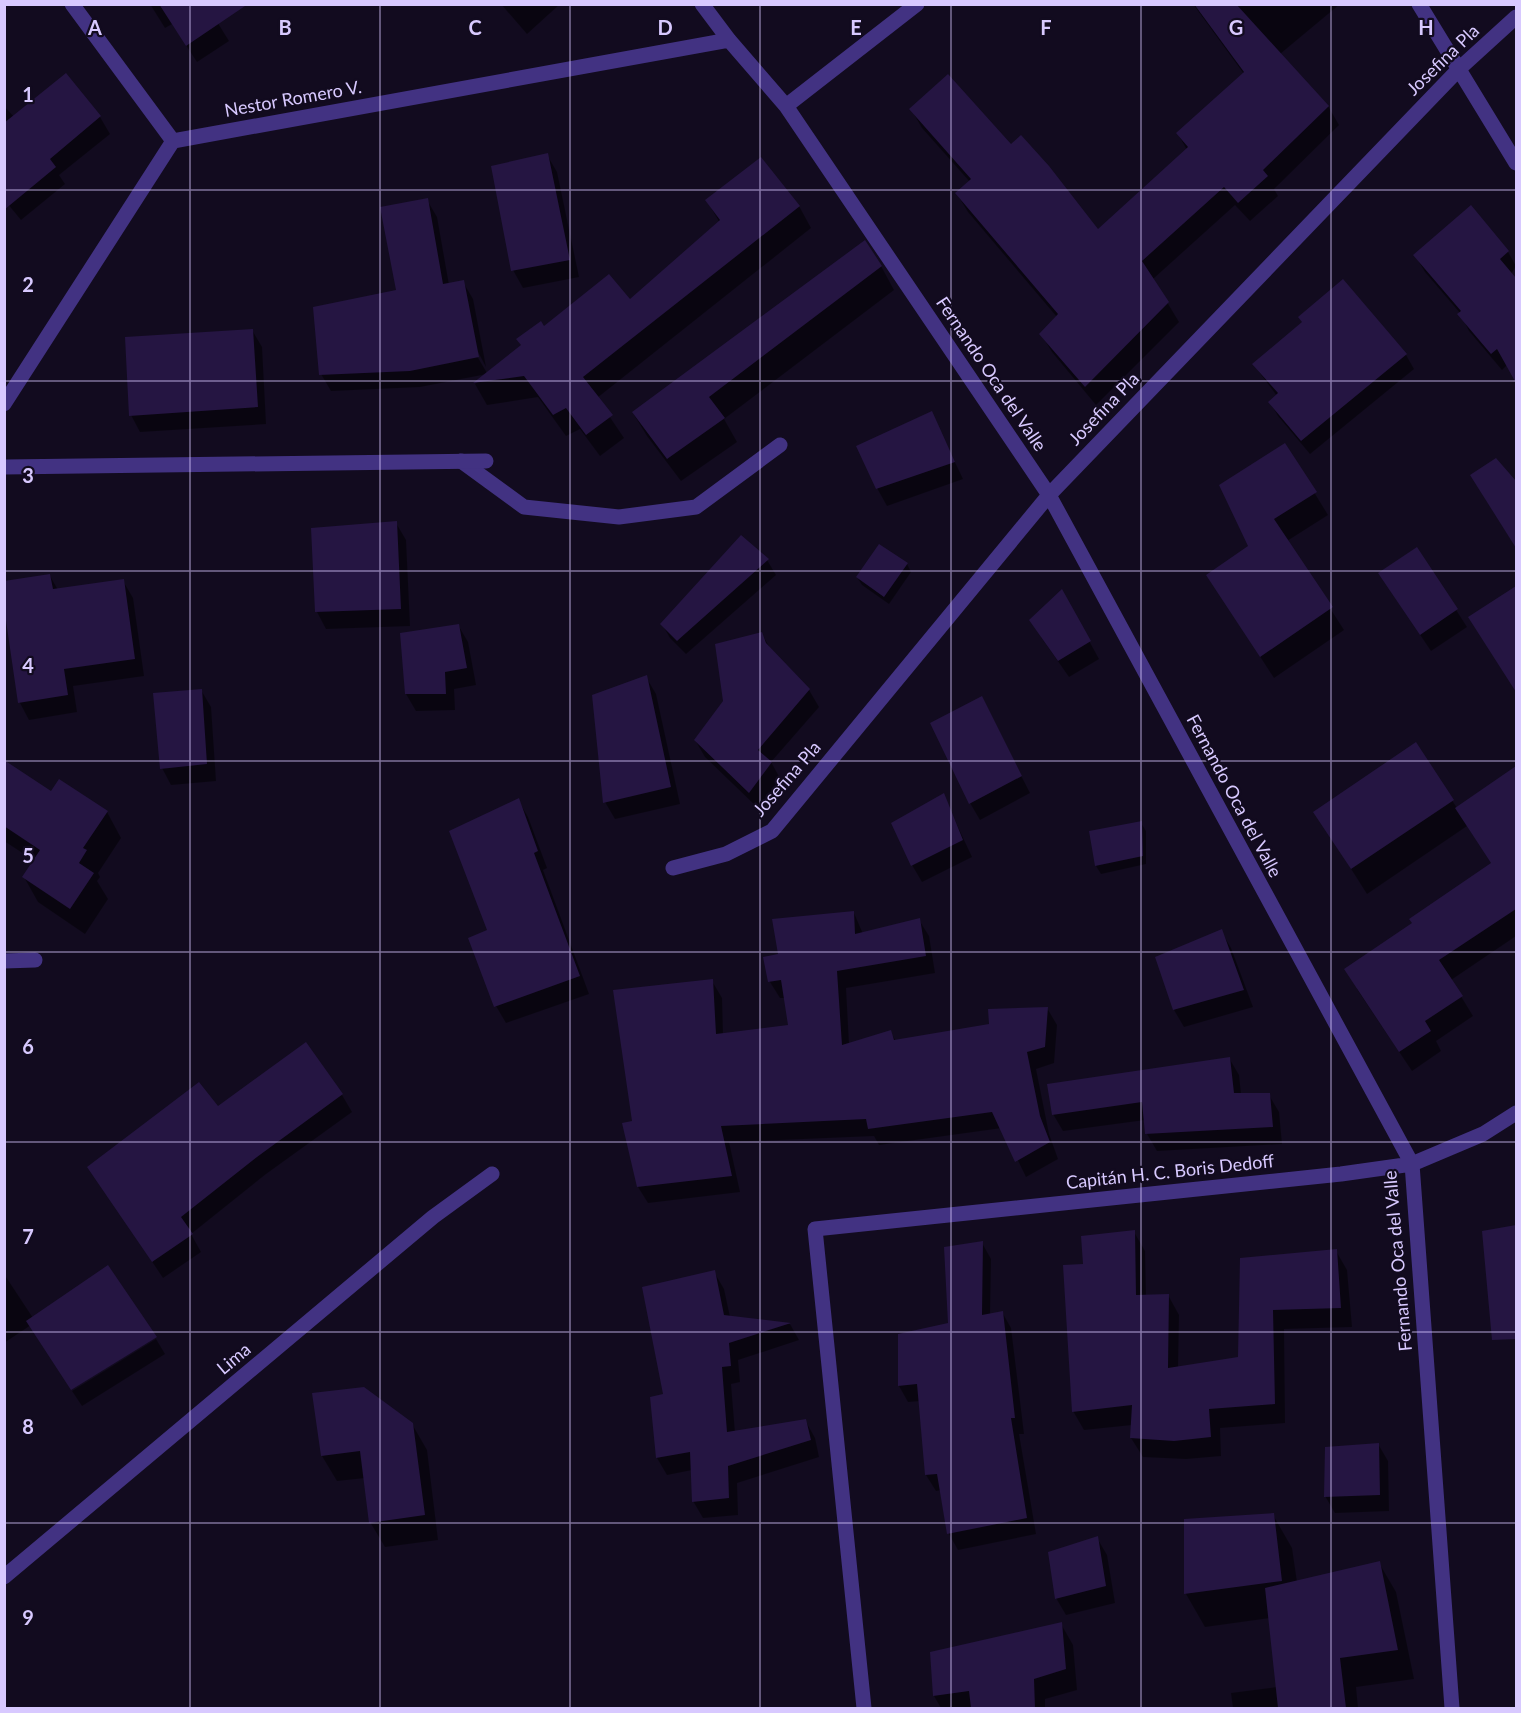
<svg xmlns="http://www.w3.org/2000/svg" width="1521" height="1713" font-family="Lato,sans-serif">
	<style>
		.shadow { fill: #0007 }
		.building { fill: #251542 }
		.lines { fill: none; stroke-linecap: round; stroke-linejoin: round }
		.service { stroke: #423282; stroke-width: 15 }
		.minor { stroke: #423282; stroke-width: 15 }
		.grid { fill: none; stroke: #d8c9ff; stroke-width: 1.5; stroke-opacity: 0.55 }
		.labels { text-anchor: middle; stroke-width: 4.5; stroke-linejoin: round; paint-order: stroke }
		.street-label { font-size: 18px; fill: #d8c9ff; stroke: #120b1f }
		.grid-label { font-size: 20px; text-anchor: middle; font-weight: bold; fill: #d8c9ff; stroke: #120b1f; stroke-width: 4.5; stroke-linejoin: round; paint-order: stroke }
	</style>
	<rect width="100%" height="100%" fill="#120b1f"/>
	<path class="shadow" d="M 150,4 L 206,4 L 229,41 L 197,62 L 172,24 L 165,28 Z
		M 501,4 L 560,4 L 527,34 Z
		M 1193,4 L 1340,4 L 1280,54 L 1328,106 L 1339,125 L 1274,189 L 1278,196 L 1250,221 L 1235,205 L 1153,279 L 1179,322 L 1096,405 L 1052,352 L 1041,334 L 1057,317 L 968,212 L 957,194 L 970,182 L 922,128 L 911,109 L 1011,146 L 1098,231 L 1187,150 L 1178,134 L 1244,74 Z
		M 65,75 L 100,117 L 110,134 L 59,175 L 65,184 L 21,220 L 7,203 L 4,205 L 4,106 L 14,117 Z
		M 547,155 L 557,172 L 579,277 L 523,288 L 513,270 Z
		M 427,200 L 437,217 L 449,285 L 463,282 L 473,299 L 486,367 L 477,350 L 474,351 L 487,373 L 544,328 L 629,302 L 720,223 L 707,201 L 799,206 L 811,228 L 597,398 L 624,438 L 600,456 L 580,429 L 566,436 L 538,397 L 487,405 L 475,384 L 487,374 L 420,387 L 331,391 L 321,374 L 398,291 Z
		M 1508,252 L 1516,266 L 1511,274 L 1516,281 L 1516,380 L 1507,365 L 1502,370 L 1469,331 L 1460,313 L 1425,272 L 1415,255 Z
		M 881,266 L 894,290 L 724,419 L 737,442 L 681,481 L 647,436 L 633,413 Z
		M 1342,281 L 1406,355 L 1414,369 L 1310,454 L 1278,416 L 1270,402 L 1277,396 L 1254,365 L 1303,323 Z
		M 252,330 L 262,347 L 266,424 L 140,432 L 131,415 Z
		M 931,412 L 963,479 L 887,506 L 877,488 Z
		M 1285,445 L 1328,515 L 1287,541 L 1344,630 L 1274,678 L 1208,576 L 1250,547 Z
		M 1496,460 L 1516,484 L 1516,547 L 1483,495 Z
		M 396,523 L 406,540 L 410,626 L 326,629 L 317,612 Z
		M 1417,549 L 1467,627 L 1431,651 L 1390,590 Z
		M 767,560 L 776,575 L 686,654 L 670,638 L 662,624 Z
		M 907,564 L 911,572 L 889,604 L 862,585 L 857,577 Z
		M 50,576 L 58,590 L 123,581 L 133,598 L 144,676 L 73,686 L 77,712 L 29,720 L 20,703 L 4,596 Z
		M 1516,588 L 1516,691 L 1471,617 Z
		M 1071,608 L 1099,659 L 1069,677 L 1041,637 Z
		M 458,625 L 468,642 L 476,685 L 454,689 L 455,710 L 416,711 L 406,694 Z
		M 762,634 L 771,650 L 809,690 L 819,707 L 771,762 L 781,780 L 759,809 L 705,757 L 695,740 L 724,701 Z
		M 646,677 L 656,694 L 680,804 L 615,819 L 605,802 Z
		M 201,690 L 211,707 L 216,781 L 171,785 L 162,768 Z
		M 981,698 L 1030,793 L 980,820 L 970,803 Z
		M 1416,745 L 1457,808 L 1516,768 L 1516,936 L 1451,980 L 1473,1016 L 1436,1041 L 1441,1051 L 1412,1071 L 1357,989 L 1414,924 L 1492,864 L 1467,826 L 1367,894 L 1315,812 Z
		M 4,769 L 51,793 L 107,812 L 121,838 L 98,873 L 100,877 L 97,881 L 108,899 L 85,934 L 38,902 L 24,877 L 35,861 L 4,841 Z
		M 943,795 L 972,857 L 922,882 L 912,865 Z
		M 518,800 L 528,817 L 547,868 L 543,870 L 589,994 L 506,1023 L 496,1006 L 489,931 Z
		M 1141,823 L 1146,831 L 1146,864 L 1101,874 L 1096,866 Z
		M 854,913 L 863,934 L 919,920 L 929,936 L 935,973 L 846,988 L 849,1044 L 890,1032 L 896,1041 L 990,1026 L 1047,1008 L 1057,1025 L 1054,1063 L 1036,1069 L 1049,1134 L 1058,1159 L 1026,1177 L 1002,1128 L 879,1145 L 874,1136 L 729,1142 L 740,1192 L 648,1203 L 638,1187 L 633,1123 L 712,981 L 722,998 L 723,1035 L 789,1026 L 785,998 L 780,998 L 770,982 L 765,958 L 779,955 Z
		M 1221,931 L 1231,948 L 1253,1007 L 1184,1027 L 1174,1010 Z
		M 1229,1058 L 1239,1075 L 1241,1094 L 1269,1095 L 1279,1112 L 1282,1144 L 1157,1151 L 1147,1134 L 1145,1120 L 1063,1131 L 1053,1114 Z
		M 342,1095 L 352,1112 L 266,1174 L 191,1234 L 201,1252 L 163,1278 L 89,1167 L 218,1108 Z
		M 1516,1227 L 1516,1297 L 1498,1299 L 1483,1233 Z
		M 1134,1232 L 1145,1251 L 1146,1296 L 1168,1295 L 1179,1315 L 1178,1368 L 1240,1358 L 1242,1260 L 1336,1251 L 1347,1270 L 1352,1327 L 1284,1329 L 1285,1423 L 1220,1428 L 1221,1456 L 1186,1459 L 1143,1457 L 1131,1438 L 1132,1425 L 1084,1430 L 1073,1411 L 1084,1266 Z
		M 982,1243 L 991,1259 L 990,1315 L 1002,1312 L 1011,1328 L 1024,1434 L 1019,1434 L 1036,1534 L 958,1550 L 949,1534 L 941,1490 L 936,1491 L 926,1475 L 920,1401 L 908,1402 L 899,1386 L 899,1335 L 950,1324 Z
		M 714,1272 L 724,1289 L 730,1317 L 790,1324 L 799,1340 L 738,1360 L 740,1382 L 731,1384 L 735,1433 L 805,1420 L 815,1438 L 819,1457 L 737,1483 L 738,1515 L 703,1518 L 693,1501 L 692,1470 L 667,1475 L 657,1458 L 652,1398 L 665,1396 Z
		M 4,1274 L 33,1318 L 31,1325 L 4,1343 Z
		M 156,1339 L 165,1354 L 82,1406 L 72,1391 Z
		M 412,1424 L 427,1450 L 438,1540 L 385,1547 L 370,1522 L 365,1478 L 337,1481 L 322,1456 Z
		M 1378,1444 L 1388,1461 L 1389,1511 L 1335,1513 L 1325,1496 Z
		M 1273,1515 L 1292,1548 L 1297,1582 L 1379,1563 L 1396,1592 L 1414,1679 L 1356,1687 L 1358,1708 L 1233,1708 L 1231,1693 L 1277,1687 L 1270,1618 L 1205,1627 L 1186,1594 L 1185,1520 Z
		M 1097,1538 L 1107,1555 L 1115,1603 L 1066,1615 L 1056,1598 Z
		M 1061,1624 L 1073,1645 L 1077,1690 L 1045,1699 L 1045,1708 L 941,1708 L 934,1696 L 931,1654 Z"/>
	<path class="building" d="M 159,4 L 248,4 L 186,46 Z
		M 1194,4 L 1236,4 L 1329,106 L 1263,170 L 1268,176 L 1238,203 L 1224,187 L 1142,261 L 1169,302 L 1085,387 L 1039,334 L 1058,314 L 955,193 L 971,179 L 909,109 L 948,74 L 1011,144 L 1021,135 L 1049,166 L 1098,229 L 1188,147 L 1176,133 L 1244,72 Z
		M 66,73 L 101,116 L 50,159 L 56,167 L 4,210 L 4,123 Z
		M 548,153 L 570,260 L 511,271 L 491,166 Z
		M 761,157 L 800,206 L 583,377 L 613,415 L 586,435 L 566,408 L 553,415 L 524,376 L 473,383 L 521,345 L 516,339 L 541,321 L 544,326 L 609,274 L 630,299 L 720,220 L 705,200 Z
		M 428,198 L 443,284 L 464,280 L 479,357 L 410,371 L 319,375 L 313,307 L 396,290 L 380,207 Z
		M 1471,205 L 1509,251 L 1500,259 L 1516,278 L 1516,383 L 1497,349 L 1491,354 L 1457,314 L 1461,311 L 1413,255 Z
		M 865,240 L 882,266 L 709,397 L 725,418 L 667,459 L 632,412 Z
		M 1343,279 L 1407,354 L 1301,441 L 1268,402 L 1278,393 L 1252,364 L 1302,322 L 1298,317 Z
		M 253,329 L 258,407 L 129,416 L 125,337 Z
		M 932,411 L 955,462 L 876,489 L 856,446 Z
		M 1285,443 L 1317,492 L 1274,519 L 1333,607 L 1260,657 L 1206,575 L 1248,546 L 1219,485 Z
		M 1496,458 L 1516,481 L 1516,548 L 1470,475 Z
		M 397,521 L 401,609 L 315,612 L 311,528 Z
		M 741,535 L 769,559 L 677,641 L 660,624 Z
		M 879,544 L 908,563 L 884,597 L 856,577 Z
		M 1417,547 L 1458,609 L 1420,635 L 1378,573 Z
		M 50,574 L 53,589 L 124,579 L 135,659 L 64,669 L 68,695 L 18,703 L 4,607 L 4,581 Z
		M 1516,586 L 1516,692 L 1468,617 Z
		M 1062,589 L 1091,641 L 1058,661 L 1029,620 Z
		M 459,624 L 467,668 L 445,672 L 446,694 L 405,694 L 400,633 Z
		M 762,632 L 766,643 L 810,689 L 758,750 L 772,762 L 749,793 L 694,740 L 723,701 L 715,644 Z
		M 647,675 L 671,787 L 603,803 L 592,695 Z
		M 202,689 L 207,764 L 160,769 L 153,693 Z
		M 982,696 L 1022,776 L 969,804 L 930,723 Z
		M 1416,742 L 1454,800 L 1351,869 L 1313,812 Z
		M 4,760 L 51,791 L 59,779 L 108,811 L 83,848 L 87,850 L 79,863 L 94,873 L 70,909 L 22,877 L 40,850 L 4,826 Z
		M 1516,766 L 1516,909 L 1439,960 L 1463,996 L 1425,1021 L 1431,1031 L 1399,1052 L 1344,969 L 1412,923 L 1409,919 L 1491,863 L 1455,808 Z
		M 944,793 L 963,840 L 911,866 L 891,823 Z
		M 519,798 L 538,851 L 534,853 L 580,976 L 494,1007 L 468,938 L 487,930 L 449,831 Z
		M 1142,821 L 1143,856 L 1095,866 L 1089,831 Z
		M 854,911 L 855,934 L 920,918 L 926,956 L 837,971 L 842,1045 L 891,1030 L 894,1040 L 989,1024 L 988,1009 L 1048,1007 L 1045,1047 L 1027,1052 L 1040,1116 L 1050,1142 L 1015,1162 L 992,1112 L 868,1129 L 866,1119 L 721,1126 L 732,1176 L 637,1187 L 622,1123 L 632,1121 L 613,990 L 713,979 L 716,1034 L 788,1025 L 781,980 L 768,982 L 763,957 L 778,954 L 772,919 Z
		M 1222,929 L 1244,990 L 1173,1010 L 1155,957 Z
		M 306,1042 L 343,1094 L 257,1157 L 181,1217 L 193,1234 L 152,1262 L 87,1167 L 199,1082 L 218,1106 Z
		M 1230,1057 L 1234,1093 L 1270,1093 L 1273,1127 L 1145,1134 L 1142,1102 L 1052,1115 L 1047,1084 Z
		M 1516,1225 L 1516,1339 L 1492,1340 L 1482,1231 Z
		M 1135,1230 L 1136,1295 L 1169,1294 L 1168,1368 L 1238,1357 L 1240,1258 L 1337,1249 L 1341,1308 L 1273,1310 L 1275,1404 L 1209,1409 L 1211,1437 L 1174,1441 L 1130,1438 L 1132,1405 L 1072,1412 L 1063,1265 L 1083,1264 L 1081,1236 Z
		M 983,1241 L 982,1315 L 1003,1311 L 1015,1418 L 1011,1418 L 1027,1518 L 947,1534 L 937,1474 L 925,1475 L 917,1384 L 898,1386 L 898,1334 L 948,1323 L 944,1247 Z
		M 108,1265 L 157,1337 L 71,1390 L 26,1321 Z
		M 715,1270 L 724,1315 L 791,1323 L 729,1343 L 731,1366 L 722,1367 L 727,1432 L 806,1419 L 811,1440 L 728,1466 L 729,1498 L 692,1502 L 690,1452 L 656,1458 L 650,1397 L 663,1394 L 642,1287 Z
		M 364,1387 L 413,1423 L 425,1515 L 369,1523 L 360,1451 L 321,1456 L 312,1393 Z
		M 1379,1443 L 1380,1495 L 1324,1497 L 1325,1447 Z
		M 1274,1513 L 1282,1581 L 1184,1594 L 1184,1519 Z
		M 1098,1536 L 1106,1586 L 1055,1599 L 1048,1552 Z
		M 1380,1561 L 1398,1650 L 1340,1658 L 1346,1708 L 1278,1708 L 1265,1588 Z
		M 1062,1622 L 1066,1669 L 1034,1679 L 1035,1708 L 971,1708 L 969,1691 L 933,1696 L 930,1652 Z"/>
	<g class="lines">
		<path class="service" d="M 461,461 L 524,507 L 619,517 L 696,507 L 780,445"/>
		<path class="minor" d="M 72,4 L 173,141
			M 702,4 L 729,40 L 786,106 L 1049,495 L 1412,1164 L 1452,1708
			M 1419,4 L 1516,163
			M 786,106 L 917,4
			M 4,404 L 173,141 L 729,40
			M 4,467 L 486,461
			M 673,868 L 726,854 L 772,831 L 1049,495 L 1460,68 L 1516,17
			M 4,961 L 35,960
			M 4,1577 L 433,1217 L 492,1174
			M 864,1708 L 815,1229 L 1341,1174 L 1412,1164 L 1483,1134 L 1516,1113"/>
	</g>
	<path class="grid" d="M 190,4 L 190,1708M 380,4 L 380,1708M 570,4 L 570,1708M 760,4 L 760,1708M 951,4 L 951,1708M 1141,4 L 1141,1708M 1331,4 L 1331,1708M 4,190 L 1516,190M 4,381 L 1516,381M 4,571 L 1516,571M 4,761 L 1516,761M 4,952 L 1516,952M 4,1142 L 1516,1142M 4,1332 L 1516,1332M 4,1523 L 1516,1523"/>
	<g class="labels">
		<g class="street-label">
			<text transform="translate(1443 60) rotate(-44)" y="6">Josefina Pla</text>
			<text transform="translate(293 99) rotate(-10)" y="6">Nestor Romero V.</text>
			<text transform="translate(991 374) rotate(56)" y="6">Fernando Oca del Valle</text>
			<text transform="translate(1104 409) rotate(-46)" y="6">Josefina Pla</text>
			<text transform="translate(787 779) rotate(-49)" y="6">Josefina Pla</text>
			<text transform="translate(1234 796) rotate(62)" y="6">Fernando Oca del Valle</text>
			<text transform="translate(1170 1172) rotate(-6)" y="6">Capitán H. C. Boris Dedoff</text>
			<text transform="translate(1398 1261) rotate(-95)" y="6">Fernando Oca del Valle</text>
			<text transform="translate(234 1359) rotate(-40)" y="6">Lima</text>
		</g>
	</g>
	<g class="grid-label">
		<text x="95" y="35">A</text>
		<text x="285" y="35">B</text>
		<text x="475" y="35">C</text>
		<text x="665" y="35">D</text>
		<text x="856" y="35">E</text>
		<text x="1046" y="35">F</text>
		<text x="1236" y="35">G</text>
		<text x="1426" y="35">H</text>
		<text x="28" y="102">1</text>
		<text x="28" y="292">2</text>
		<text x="28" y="483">3</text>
		<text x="28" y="673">4</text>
		<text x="28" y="863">5</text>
		<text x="28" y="1054">6</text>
		<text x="28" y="1244">7</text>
		<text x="28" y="1434">8</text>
		<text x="28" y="1625">9</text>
	</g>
	<rect width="1521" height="1713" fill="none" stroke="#d8c9ff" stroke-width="12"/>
</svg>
